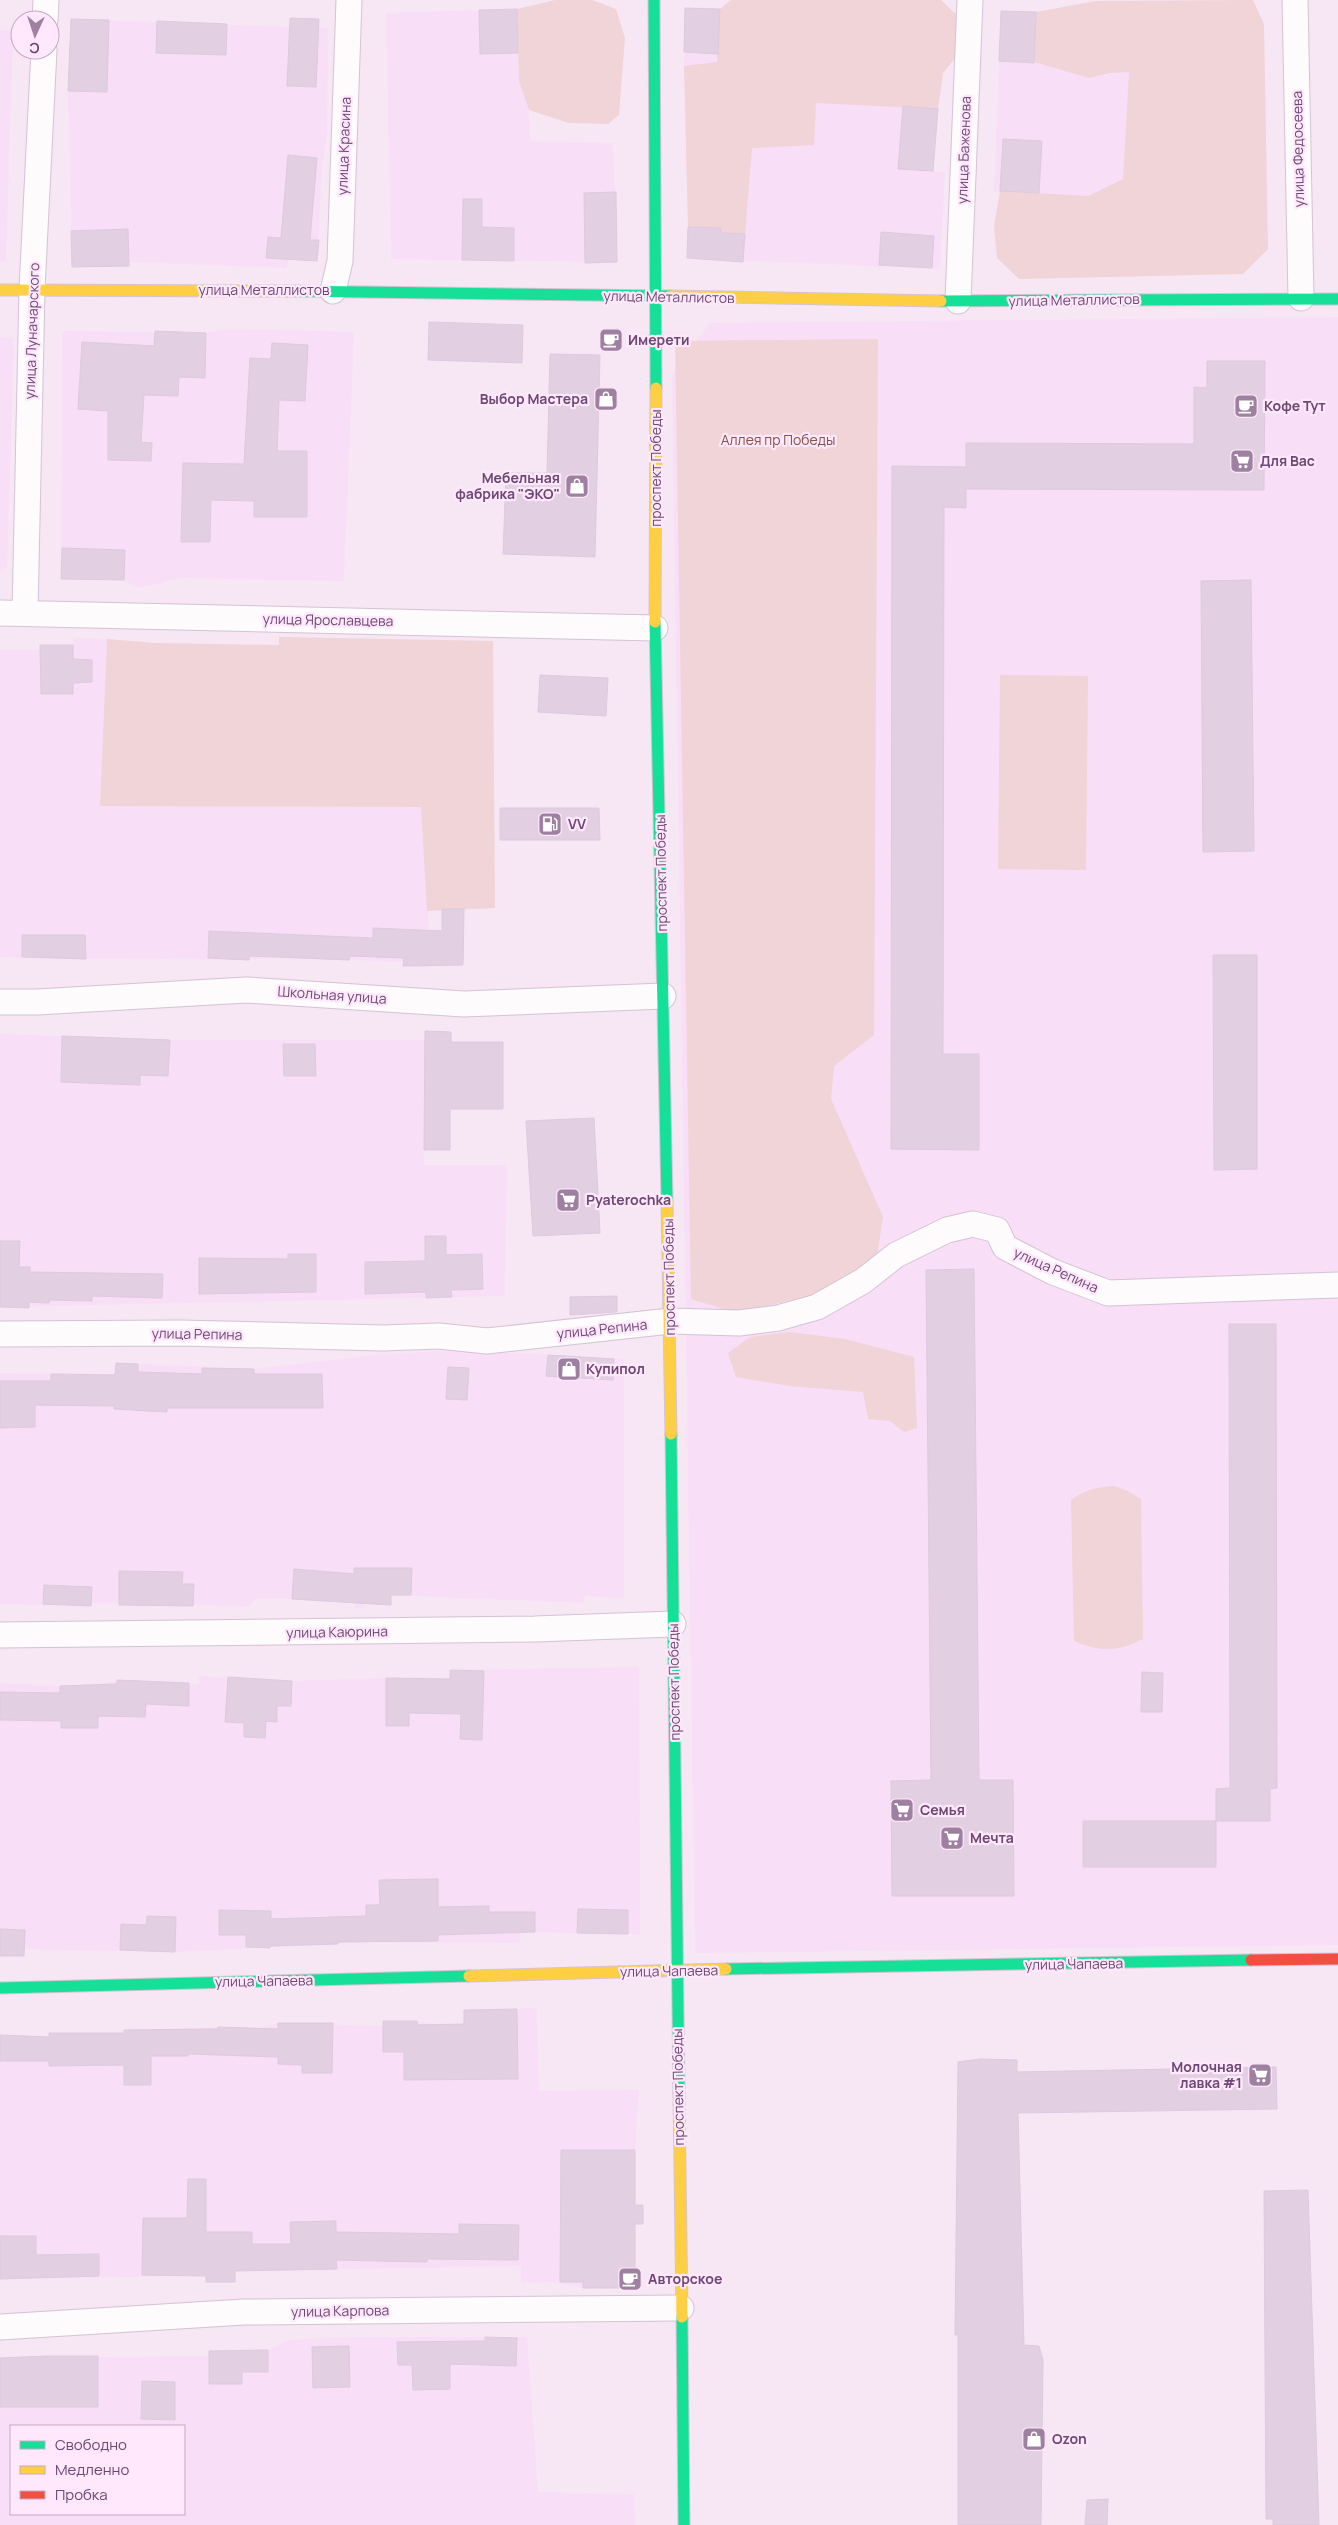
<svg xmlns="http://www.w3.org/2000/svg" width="1338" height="2525" font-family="Manrope,sans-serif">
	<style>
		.residential { fill: #f8def6; fill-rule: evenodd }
		.green { fill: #f0d4d7 }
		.building { fill: #e2cfe2; stroke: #dec9df }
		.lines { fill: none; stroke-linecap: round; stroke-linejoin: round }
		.street-casing { stroke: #d3c3d3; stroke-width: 27 }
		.fast-casing { stroke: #d4c4d3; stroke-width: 13 }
		.slow-casing { stroke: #d4c4d3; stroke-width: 13 }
		.jam-casing { stroke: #d4c4d3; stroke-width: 13 }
		.street { stroke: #fefbfd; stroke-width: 25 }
		.fast { stroke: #16e098; stroke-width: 11 }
		.slow { stroke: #ffcf43; stroke-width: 11 }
		.jam { stroke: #f24e42; stroke-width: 11 }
		.labels { text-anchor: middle; stroke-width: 4.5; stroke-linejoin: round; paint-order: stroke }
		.street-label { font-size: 14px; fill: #6e4874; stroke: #ffe8fc }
		.poi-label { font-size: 14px; font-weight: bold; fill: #6e4874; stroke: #ffe8fc; text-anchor: start }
		.park-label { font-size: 14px; fill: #865245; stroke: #ffe8fc }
	</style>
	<rect width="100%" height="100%" fill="#f7e7f4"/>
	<path class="residential" d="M 731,0 L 941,0 L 960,52 L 943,73 L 938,109 L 933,171 L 945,173 L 940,269 L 687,258 L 688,227 L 684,52 L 685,8 L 719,9 Z
		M 517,9 L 519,81 L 529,110 L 530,141 L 613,143 L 617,262 L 391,259 L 386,13 Z
		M 1001,11 L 1036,12 L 1034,62 L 1089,78 L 1129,71 L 1123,179 L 1088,196 L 994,192 Z
		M 290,18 L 319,19 L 319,27 L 328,28 L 327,136 L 322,168 L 317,261 L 288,259 L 287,268 L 130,262 L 129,266 L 72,267 L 68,91 L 71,19 L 289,27 Z
		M 0,30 L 13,30 L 6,261 L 0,261 Z
		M 1338,317 L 1338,1945 L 695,1953 L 672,375 L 710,323 Z
		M 230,329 L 354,332 L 344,581 L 181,578 L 138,588 L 124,580 L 61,579 L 62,331 L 206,333 Z
		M 0,337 L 14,338 L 7,566 L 0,573 Z
		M 74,638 L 107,639 L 100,806 L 421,807 L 429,930 L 427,967 L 403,966 L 403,962 L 278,957 L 249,960 L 0,957 L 0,650 L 40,650 L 41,645 L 73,645 Z
		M 0,1034 L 170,1040 L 425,1040 L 424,1165 L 507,1165 L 505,1296 L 0,1307 Z
		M 458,1350 L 624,1359 L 624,1598 L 585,1596 L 584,1603 L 391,1595 L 391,1605 L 377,1605 L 377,1596 L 364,1596 L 364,1608 L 354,1608 L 354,1601 L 276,1598 L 258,1598 L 249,1606 L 91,1603 L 91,1606 L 0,1604 L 0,1373 L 115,1374 L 116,1363 L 254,1369 L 374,1355 Z
		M 639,1667 L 640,1934 L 521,1932 L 519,1943 L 366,1942 L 175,1952 L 24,1949 L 24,1956 L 0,1956 L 0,1683 L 60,1686 L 97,1684 L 117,1681 L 199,1684 L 199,1676 L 292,1681 L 386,1678 L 450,1679 L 450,1670 Z
		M 537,2008 L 539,2091 L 639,2090 L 635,2150 L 635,2205 L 643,2205 L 643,2224 L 635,2224 L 635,2288 L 583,2288 L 553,2282 L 521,2283 L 521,2266 L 236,2271 L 235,2282 L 206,2282 L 206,2267 L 190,2267 L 190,2276 L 0,2279 L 0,2035 L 49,2036 L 49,2033 L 124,2033 L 124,2030 L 218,2027 L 263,2028 L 278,2023 L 383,2026 L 383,2021 L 417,2021 L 440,2025 L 463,2024 L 464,2010 Z
		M 352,2337 L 527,2337 L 538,2492 L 634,2494 L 635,2525 L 0,2525 L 0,2358 L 208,2356 L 209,2351 L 268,2350 L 288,2340 ZM 11,2426 L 184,2426 L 184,2514 L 11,2514 Z"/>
	<path class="green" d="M 555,0 L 592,0 L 616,9 L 625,38 L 619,115 L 608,124 L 569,123 L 529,110 L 519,81 L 517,9 Z
		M 731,0 L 941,0 L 960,18 L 960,52 L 943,73 L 938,109 L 816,103 L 814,145 L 752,148 L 745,234 L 721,233 L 721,228 L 688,227 L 684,66 L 717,62 L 720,9 Z
		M 1253,0 L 1264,24 L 1268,249 L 1243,274 L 1019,279 L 997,258 L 994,226 L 1000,191 L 1088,196 L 1123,179 L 1129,72 L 1111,73 L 1089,78 L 1034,62 L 1036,12 L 1096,1 Z
		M 878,339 L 874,1035 L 834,1066 L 831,1099 L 883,1217 L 877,1256 L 821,1293 L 737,1313 L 691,1299 L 675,341 Z
		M 279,637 L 493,641 L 495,908 L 427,911 L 421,807 L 100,806 L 107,639 L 156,643 L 279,645 Z
		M 1000,675 L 1088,676 L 1086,870 L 998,869 Z
		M 789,1332 L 845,1339 L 914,1357 L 917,1428 L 904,1432 L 890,1421 L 868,1419 L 863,1392 L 790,1386 L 736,1377 L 728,1353 L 750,1337 Z
		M 1114,1486 L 1128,1491 L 1141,1499 L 1143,1639 C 1118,1652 1099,1652 1074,1641 L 1071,1500 C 1085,1490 1096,1487 1114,1486 Z"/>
	<path class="building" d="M 685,8 L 720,9 L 718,54 L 684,52 Z
		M 517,9 L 518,53 L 480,54 L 479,10 Z
		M 1001,11 L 1036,12 L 1034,63 L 999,61 Z
		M 290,18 L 319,19 L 316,87 L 287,86 Z
		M 71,19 L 109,20 L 107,92 L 68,91 Z
		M 157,21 L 227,24 L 226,55 L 156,53 Z
		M 903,106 L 938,109 L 933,171 L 898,169 Z
		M 1003,139 L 1042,141 L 1039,193 L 1000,191 Z
		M 288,155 L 317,158 L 310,240 L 319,240 L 317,261 L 266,258 L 268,237 L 281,238 Z
		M 616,192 L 617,262 L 585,263 L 584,193 Z
		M 463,199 L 482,199 L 482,227 L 514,228 L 514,261 L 462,260 Z
		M 688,227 L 721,228 L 721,233 L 745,234 L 743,262 L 687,258 Z
		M 128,229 L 129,266 L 72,267 L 71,231 Z
		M 881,232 L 934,236 L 932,268 L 879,265 Z
		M 429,322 L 523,325 L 522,363 L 428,360 Z
		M 155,331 L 206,333 L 205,378 L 179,377 L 178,396 L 144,395 L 141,442 L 152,443 L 151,461 L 108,460 L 108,411 L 78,409 L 82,342 L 154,346 Z
		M 272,343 L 308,345 L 305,401 L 279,400 L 277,451 L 307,451 L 307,517 L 254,517 L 254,501 L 211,500 L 210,542 L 181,542 L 183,463 L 244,464 L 250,358 L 271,359 Z
		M 550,354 L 600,355 L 595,557 L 503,554 L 506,473 L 547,473 Z
		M 1207,361 L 1265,361 L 1264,490 L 966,489 L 966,508 L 944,507 L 943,1054 L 979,1054 L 979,1150 L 891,1149 L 892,466 L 966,467 L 966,443 L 1194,444 L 1194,387 L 1207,388 Z
		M 62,548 L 125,550 L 124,580 L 61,579 Z
		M 1251,580 L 1254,851 L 1203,852 L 1201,581 Z
		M 40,645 L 73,645 L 73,659 L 92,660 L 92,682 L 73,683 L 73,694 L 41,694 Z
		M 540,675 L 608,678 L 606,716 L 538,712 Z
		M 500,808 L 599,808 L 600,840 L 500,840 Z
		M 442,909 L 464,909 L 463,965 L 403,966 L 404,958 L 350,956 L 349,960 L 249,956 L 249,960 L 208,958 L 209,931 L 373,938 L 373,928 L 442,931 Z
		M 22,935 L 85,935 L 86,959 L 22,957 Z
		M 1213,955 L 1257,955 L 1257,1169 L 1214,1170 Z
		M 425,1031 L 451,1032 L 451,1042 L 503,1042 L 503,1109 L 450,1109 L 450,1150 L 424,1150 Z
		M 62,1036 L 170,1040 L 168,1076 L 140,1075 L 140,1085 L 61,1082 Z
		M 283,1044 L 315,1044 L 316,1076 L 284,1076 Z
		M 594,1118 L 600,1233 L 533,1236 L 526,1121 Z
		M 425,1236 L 446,1236 L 446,1255 L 482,1254 L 483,1289 L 451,1290 L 452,1297 L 426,1298 L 426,1292 L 365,1294 L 365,1262 L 425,1261 Z
		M 0,1241 L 20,1241 L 19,1267 L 30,1267 L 30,1272 L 163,1274 L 162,1298 L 92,1296 L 92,1301 L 50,1300 L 49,1303 L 29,1302 L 29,1308 L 0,1307 Z
		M 288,1254 L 316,1254 L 316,1292 L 199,1294 L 199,1258 L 288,1259 Z
		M 974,1269 L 979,1780 L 1013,1780 L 1014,1896 L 892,1896 L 891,1781 L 931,1780 L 926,1270 Z
		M 617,1296 L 617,1312 L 570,1315 L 570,1297 Z
		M 1229,1324 L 1276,1324 L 1277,1788 L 1270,1789 L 1270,1821 L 1216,1821 L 1216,1789 L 1230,1788 Z
		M 548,1355 L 614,1359 L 613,1380 L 546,1376 Z
		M 116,1363 L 138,1364 L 138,1372 L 202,1374 L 202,1368 L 254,1369 L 254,1374 L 322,1374 L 323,1408 L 167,1408 L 167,1412 L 114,1409 L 114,1406 L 35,1405 L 35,1427 L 0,1428 L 0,1381 L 51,1381 L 51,1374 L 115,1375 Z
		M 448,1367 L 469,1368 L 467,1400 L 446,1399 Z
		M 354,1568 L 412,1568 L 411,1595 L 391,1595 L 391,1605 L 292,1599 L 294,1569 L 354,1574 Z
		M 119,1571 L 183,1572 L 182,1584 L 194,1584 L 193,1606 L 119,1605 Z
		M 44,1585 L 92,1587 L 91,1606 L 43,1604 Z
		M 450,1670 L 484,1671 L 482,1740 L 460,1739 L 461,1714 L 409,1713 L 409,1726 L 386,1726 L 386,1678 L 450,1679 Z
		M 1142,1672 L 1163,1673 L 1162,1712 L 1141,1712 Z
		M 228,1677 L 292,1681 L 291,1706 L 277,1706 L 277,1722 L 266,1721 L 265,1738 L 244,1737 L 244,1723 L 225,1722 Z
		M 117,1680 L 189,1683 L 189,1706 L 146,1704 L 145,1717 L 98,1716 L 98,1728 L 61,1728 L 61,1721 L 0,1720 L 0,1692 L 60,1693 L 60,1686 L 117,1684 Z
		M 1083,1821 L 1216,1821 L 1216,1867 L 1083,1867 Z
		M 438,1879 L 438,1907 L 489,1906 L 489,1912 L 535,1912 L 535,1932 L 438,1935 L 438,1941 L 338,1942 L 338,1944 L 270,1946 L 270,1948 L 246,1947 L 246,1935 L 219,1935 L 219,1910 L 271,1911 L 271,1919 L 366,1916 L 366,1905 L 380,1905 L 379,1880 Z
		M 578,1909 L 628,1910 L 628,1934 L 577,1933 Z
		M 147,1916 L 176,1917 L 175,1952 L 120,1950 L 121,1924 L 146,1925 Z
		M 0,1929 L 25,1930 L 24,1956 L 0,1956 Z
		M 517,2009 L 518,2079 L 404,2080 L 404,2052 L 383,2052 L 383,2021 L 417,2021 L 417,2025 L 464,2024 L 464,2010 Z
		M 278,2023 L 333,2023 L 332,2073 L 302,2073 L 302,2065 L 278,2064 L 278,2057 L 188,2054 L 188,2056 L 151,2056 L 151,2085 L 124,2085 L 124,2065 L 49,2066 L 49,2061 L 0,2061 L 0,2035 L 49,2037 L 49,2033 L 124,2033 L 124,2030 L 218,2029 L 218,2027 L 278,2029 Z
		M 980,2059 L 1017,2060 L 1017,2072 L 1276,2067 L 1277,2109 L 1018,2113 L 1024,2345 L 1039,2346 L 1043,2360 L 1041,2525 L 958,2525 L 958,2335 L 955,2335 L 958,2062 Z
		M 561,2150 L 635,2150 L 635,2205 L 643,2205 L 643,2224 L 635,2224 L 635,2288 L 583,2288 L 583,2282 L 560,2282 Z
		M 188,2179 L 206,2179 L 206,2232 L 252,2232 L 252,2244 L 291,2244 L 290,2222 L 336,2221 L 336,2232 L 459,2234 L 459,2224 L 519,2225 L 518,2260 L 427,2259 L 427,2262 L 336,2260 L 337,2269 L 235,2271 L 235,2282 L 206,2282 L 206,2276 L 142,2275 L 143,2218 L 187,2218 Z
		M 1308,2190 L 1319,2525 L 1273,2525 L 1273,2519 L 1266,2519 L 1264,2191 Z
		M 0,2236 L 36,2236 L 36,2255 L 99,2254 L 99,2276 L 0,2279 Z
		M 485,2337 L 517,2338 L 516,2366 L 450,2364 L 450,2389 L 413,2390 L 412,2365 L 398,2365 L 397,2342 L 485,2341 Z
		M 349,2346 L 350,2387 L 313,2388 L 312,2347 Z
		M 268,2350 L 268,2372 L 242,2372 L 242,2384 L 209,2384 L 209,2351 Z
		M 46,2356 L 98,2356 L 98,2407 L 0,2407 L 0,2358 Z
		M 142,2381 L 175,2382 L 175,2420 L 141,2419 Z
		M 1108,2499 L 1107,2525 L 1085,2525 L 1087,2500 Z"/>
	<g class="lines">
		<g class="street-casing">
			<path id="street" d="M 1295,0 L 1301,298
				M 45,20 L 46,0
				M 333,291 L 340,261 L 349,0
				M 958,301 L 970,0
				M 0,613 L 655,628
				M 25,613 L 32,289 L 44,50
				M 0,1002 L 37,1002 L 246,990 L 464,1004 L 663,996
				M 0,1334 L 180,1333 L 383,1338 L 439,1336 L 487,1341 L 670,1321 L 739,1323 L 778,1318 L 817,1307 L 863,1281 L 896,1255 L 947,1230 L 973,1224 L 997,1230 L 1005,1247 L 1053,1272 L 1108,1293 L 1338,1285
				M 0,1635 L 535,1629 L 673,1624
				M 0,2327 L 244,2312 L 681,2308"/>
		</g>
		<g class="fast-casing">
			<path id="fast" d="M 654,0 L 656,388
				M 287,291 L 670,296
				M 941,301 L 1338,299
				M 655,622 L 667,1200
				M 671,1434 L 679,2093
				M 726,1969 L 1251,1960
				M 0,1988 L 469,1976
				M 682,2317 L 684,2525"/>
		</g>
		<g class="slow-casing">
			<path id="slow" d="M 0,290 L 287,291
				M 670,296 L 941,301
				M 655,622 L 656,388
				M 667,1200 L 671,1434
				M 469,1976 L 726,1969
				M 679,2093 L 682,2317"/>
		</g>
		<g class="jam-casing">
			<path id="jam" d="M 1251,1960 L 1338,1959"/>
		</g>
		<use href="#street" class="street"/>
		<use href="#fast" class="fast"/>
		<use href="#slow" class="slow"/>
		<use href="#jam" class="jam"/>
	</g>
	<defs>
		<g id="cafe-square" transform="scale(1.25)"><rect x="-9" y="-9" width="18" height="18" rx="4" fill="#9e80a1" stroke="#ffe8fc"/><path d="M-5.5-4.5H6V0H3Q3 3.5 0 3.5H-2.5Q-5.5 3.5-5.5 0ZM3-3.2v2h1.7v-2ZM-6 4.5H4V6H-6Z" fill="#fff"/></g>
		<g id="shop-square" transform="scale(1.25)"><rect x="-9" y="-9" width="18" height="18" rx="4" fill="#9e80a1" stroke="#ffe8fc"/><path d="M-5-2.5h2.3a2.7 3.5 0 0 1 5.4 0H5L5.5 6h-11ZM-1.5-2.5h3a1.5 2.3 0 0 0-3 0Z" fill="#fff"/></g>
		<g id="supermarket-square" transform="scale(1.25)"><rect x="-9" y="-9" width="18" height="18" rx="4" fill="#9e80a1" stroke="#ffe8fc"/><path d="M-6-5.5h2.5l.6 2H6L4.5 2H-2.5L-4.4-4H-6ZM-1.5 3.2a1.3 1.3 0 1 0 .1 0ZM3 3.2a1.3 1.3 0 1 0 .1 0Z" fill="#fff"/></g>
		<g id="fuel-square" transform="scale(1.25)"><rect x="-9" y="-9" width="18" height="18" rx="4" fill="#9e80a1" stroke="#ffe8fc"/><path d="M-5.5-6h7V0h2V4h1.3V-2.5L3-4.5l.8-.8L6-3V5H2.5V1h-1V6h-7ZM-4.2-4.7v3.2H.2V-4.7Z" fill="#fff"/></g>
	</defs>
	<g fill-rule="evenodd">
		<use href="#cafe-square" x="611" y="340"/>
		<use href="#shop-square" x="606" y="399"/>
		<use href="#cafe-square" x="1246" y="406"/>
		<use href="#supermarket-square" x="1242" y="461"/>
		<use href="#shop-square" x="577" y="486"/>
		<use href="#fuel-square" x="550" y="824"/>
		<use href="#supermarket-square" x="568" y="1200"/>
		<use href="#shop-square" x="569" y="1369"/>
		<use href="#supermarket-square" x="902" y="1810"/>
		<use href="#supermarket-square" x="952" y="1838"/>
		<use href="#supermarket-square" x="1260" y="2075"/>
		<use href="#cafe-square" x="630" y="2279"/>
		<use href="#shop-square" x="1034" y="2439"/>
	</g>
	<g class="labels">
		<g class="street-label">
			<text transform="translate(344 146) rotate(-88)" y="5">улица Красина</text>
			<text transform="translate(1298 149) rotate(-91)" y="5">улица Федосеева</text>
			<text transform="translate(964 150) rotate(-88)" y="5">улица Баженова</text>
			<text x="264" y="295">улица Металлистов</text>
			<text transform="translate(669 297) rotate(1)" y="5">улица Металлистов</text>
			<text transform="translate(1074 300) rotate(-1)" y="5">улица Металлистов</text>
			<text transform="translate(32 331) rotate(-88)" y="5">улица Луначарского</text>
			<text transform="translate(656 468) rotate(-90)" y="5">проспект Победы</text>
			<text transform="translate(328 620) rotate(1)" y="5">улица Ярославцева</text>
			<text transform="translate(661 873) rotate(-91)" y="5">проспект Победы</text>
			<text transform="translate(332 995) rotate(4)" y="5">Школьная улица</text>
			<text transform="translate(1056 1270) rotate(24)" y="5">улица Репина</text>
			<text transform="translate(669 1277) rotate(-91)" y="5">проспект Победы</text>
			<text transform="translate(602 1329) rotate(-6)" y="5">улица Репина</text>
			<text transform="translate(197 1334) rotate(1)" y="5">улица Репина</text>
			<text transform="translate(337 1632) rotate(-1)" y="5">улица Каюрина</text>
			<text transform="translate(674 1682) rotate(-91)" y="5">проспект Победы</text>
			<text transform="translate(1074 1964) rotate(-1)" y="5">улица Чапаева</text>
			<text transform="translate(669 1971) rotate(-1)" y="5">улица Чапаева</text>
			<text transform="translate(264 1981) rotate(-1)" y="5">улица Чапаева</text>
			<text transform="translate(678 2087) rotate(-91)" y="5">проспект Победы</text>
			<text transform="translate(340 2311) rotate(-1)" y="5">улица Карпова</text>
		</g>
		<g class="poi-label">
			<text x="628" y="345">Имерети</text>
			<text x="588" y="404" text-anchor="end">Выбор Мастера</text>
			<text x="1264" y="411">Кофе Тут</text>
			<text x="1260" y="466">Для Вас</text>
			<text x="560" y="483" text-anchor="end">Мебельная<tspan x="560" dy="16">фабрика "ЭКО"</tspan></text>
			<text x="568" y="829">VV</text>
			<text x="586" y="1205">Pyaterochka</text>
			<text x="586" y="1374">Купипол</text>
			<text x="920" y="1815">Семья</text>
			<text x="970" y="1843">Мечта</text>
			<text x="1242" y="2072" text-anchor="end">Молочная<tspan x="1242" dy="16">лавка #1</tspan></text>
			<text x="648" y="2284">Авторское</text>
			<text x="1052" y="2444">Ozon</text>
		</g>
		<g class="park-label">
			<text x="778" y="445">Аллея пр Победы</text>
		</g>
	</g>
	<rect x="10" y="2425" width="175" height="90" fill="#ffe8fc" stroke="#c5a8c6"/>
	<rect x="20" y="2441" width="25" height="8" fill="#16e098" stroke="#c5a8c6"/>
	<text x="55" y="2450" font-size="15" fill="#6e4874">Свободно</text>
	<rect x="20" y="2466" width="25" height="8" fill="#ffcf43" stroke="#c5a8c6"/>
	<text x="55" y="2475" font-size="15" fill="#6e4874">Медленно</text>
	<rect x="20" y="2491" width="25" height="8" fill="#f24e42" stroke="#c5a8c6"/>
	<text x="55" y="2500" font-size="15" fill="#6e4874">Пробка</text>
	<g transform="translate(35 35) rotate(183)"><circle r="24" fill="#ffe8fc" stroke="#c5a8c6"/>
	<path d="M0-4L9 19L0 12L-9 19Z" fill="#9e80a1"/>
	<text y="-8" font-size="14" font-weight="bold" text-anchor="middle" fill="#6e4874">С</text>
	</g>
</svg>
